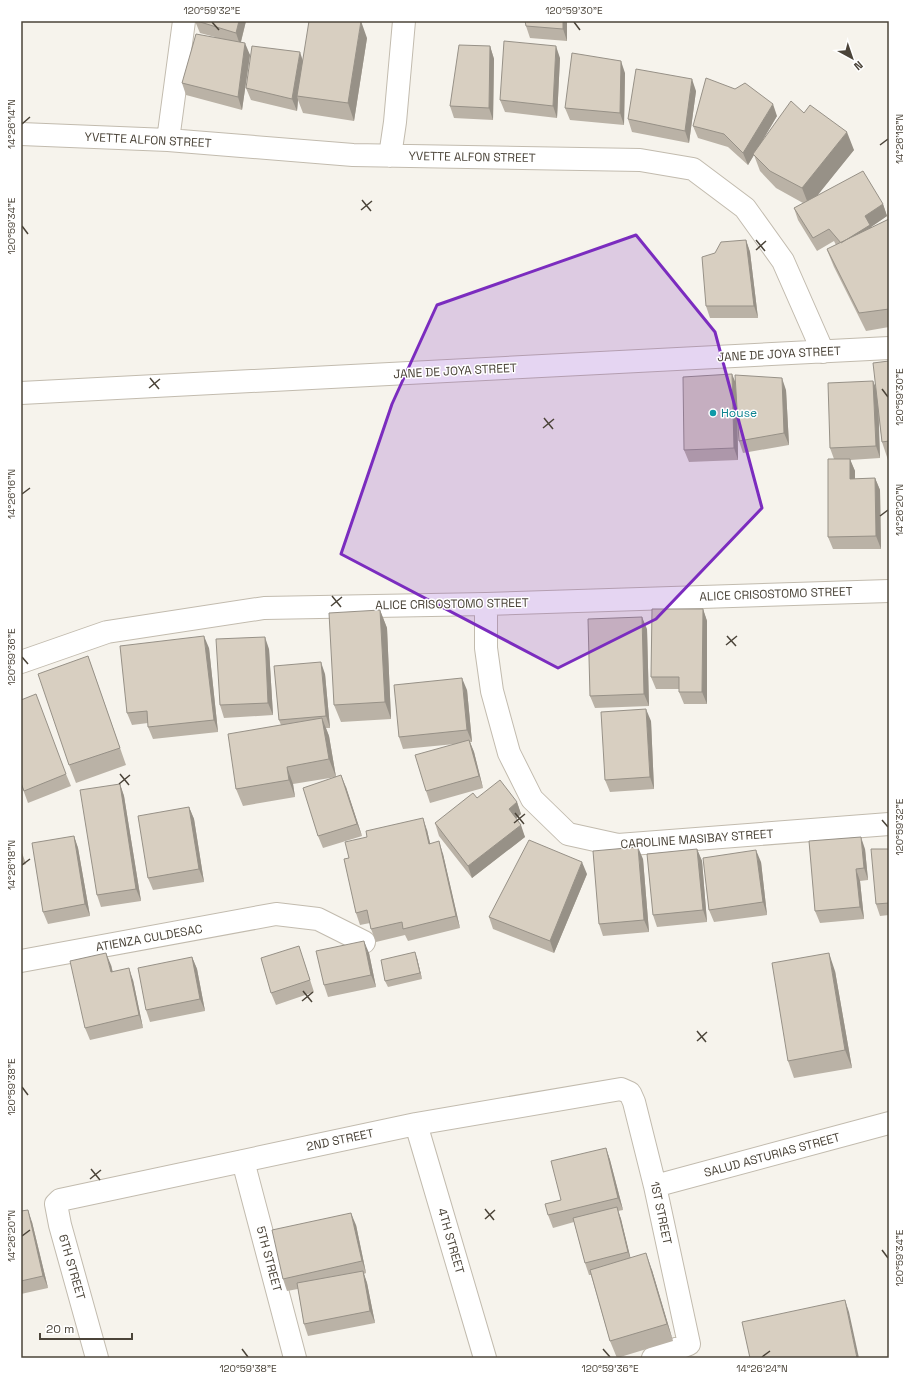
<svg xmlns="http://www.w3.org/2000/svg" width="910" height="1379" font-family="'Space Grotesk',sans-serif">
	<style>
		.lines { fill: none; stroke-linecap: round; stroke-linejoin: round }
		.minor-casing { stroke: #c2bbae; stroke-width: 24 }
		.minor { stroke: #fff; stroke-width: 22 }
		.wall { fill: #bab2a6 }
		.shaded-wall { fill: #979187 }
		.building { fill: #d8cfc1; stroke: #979187 }
		.marked { fill: #7b2cbf; fill-opacity: 0.2; stroke: #7b2cbf; stroke-width: 3; stroke-linejoin: round }
		.ticks { fill: none; stroke: #4b4439; stroke-width: 1.5 }
		.culture-dot { fill: #0f9aa8; stroke: #fff; stroke-width: 1.5 }
		.labels { text-anchor: middle; stroke-width: 3; stroke-linejoin: round; paint-order: stroke }
		.street-label { font-size: 12px; fill: #4b4439; stroke: #fff }
		.culture-label { font-size: 12px; fill: #0d838f; stroke: #fff; text-anchor: start }
		.neatline { fill: none; stroke: #4b4439; stroke-width: 1.5 }
		.ticks-label { font-size: 10px; text-anchor: middle; fill: #4b4439 }
	</style>
	<rect width="100%" height="100%" fill="#f6f3ec"/>
	<g class="lines">
		<g class="minor-casing">
			<path id="minor" d="M 21,134 L 168,140 L 353,155 L 640,160 L 693,169 L 745,208 L 783,261 L 823,352
				M 168,140 L 184,21
				M 390,156 L 395,122 L 404,21
				M 21,393 L 889,348
				M 486,604 L 486,648 L 492,691 L 509,753 L 532,799 L 568,834 L 618,845 L 889,824
				M 21,662 L 107,632 L 264,608 L 486,604 L 889,591
				M 21,961 L 276,914 L 318,919 L 364,942
				M 416,1124 L 485,1358
				M 243,1161 L 295,1358
				M 655,1186 L 889,1123
				M 97,1358 L 60,1225 L 56,1204 L 60,1200 L 416,1124 L 621,1089 L 630,1093 L 634,1102 L 655,1186 L 689,1344 L 653,1358"/>
		</g>
		<use href="#minor" class="minor"/>
	</g>
	<path class="wall" d="M 195,21 L 246,21 L 241,42 L 250,55 L 242,110 L 186,95 L 182,83 L 215,37 L 200,33 Z
		M 567,21 L 567,41 L 530,38 L 526,26 Z
		M 367,38 L 354,121 L 303,113 L 298,100 L 297,111 L 251,100 L 246,88 L 303,60 Z
		M 490,46 L 494,59 L 493,120 L 454,118 L 450,106 Z
		M 560,58 L 557,118 L 505,112 L 500,100 Z
		M 625,73 L 624,125 L 570,120 L 565,108 Z
		M 696,91 L 689,143 L 632,132 L 628,119 Z
		M 804,113 L 854,150 L 817,195 L 883,204 L 887,216 L 871,227 L 871,228 L 889,219 L 889,327 L 866,331 L 834,267 L 827,250 L 836,245 L 834,241 L 817,251 L 798,220 L 794,208 L 803,203 L 776,188 L 760,171 L 754,155 L 748,165 L 728,147 L 698,138 L 693,126 L 777,116 L 760,145 Z
		M 746,240 L 750,252 L 758,318 L 710,318 L 706,306 L 715,253 Z
		M 889,361 L 889,460 L 888,460 L 882,442 L 878,412 L 880,458 L 850,460 L 855,471 L 855,479 L 875,478 L 880,490 L 881,549 L 833,549 L 828,537 L 834,459 L 830,448 L 873,381 L 876,389 Z
		M 736,384 L 786,390 L 789,445 L 743,453 L 739,441 L 737,404 L 738,460 L 689,462 L 684,450 Z
		M 703,609 L 707,621 L 707,704 L 684,704 L 679,692 L 679,689 L 656,689 L 651,677 Z
		M 380,610 L 387,628 L 391,719 L 341,722 L 334,705 Z
		M 647,629 L 649,706 L 595,708 L 590,696 Z
		M 209,648 L 218,732 L 153,739 L 148,727 L 148,723 L 132,725 L 127,713 Z
		M 269,649 L 273,715 L 224,718 L 220,705 Z
		M 88,656 L 126,765 L 76,783 L 69,765 Z
		M 325,674 L 330,728 L 326,728 L 329,736 L 336,777 L 293,784 L 295,797 L 243,806 L 236,789 L 281,725 L 279,720 Z
		M 467,690 L 472,742 L 470,742 L 474,752 L 483,788 L 430,803 L 426,791 L 455,744 L 403,749 L 399,737 Z
		M 651,721 L 654,789 L 610,792 L 605,780 Z
		M 66,774 L 71,786 L 28,803 L 21,784 Z
		M 120,784 L 124,796 L 141,901 L 101,907 L 97,895 Z
		M 346,787 L 362,836 L 323,848 L 318,836 Z
		M 477,798 L 517,802 L 521,814 L 516,819 L 525,837 L 472,878 L 439,836 L 435,823 Z
		M 189,807 L 194,819 L 204,882 L 153,890 L 148,878 Z
		M 427,830 L 430,843 L 443,854 L 460,928 L 408,941 L 405,935 L 376,942 L 371,929 L 370,923 L 360,925 L 356,913 L 349,858 Z
		M 74,836 L 78,848 L 90,916 L 48,924 L 43,912 Z
		M 697,849 L 702,861 L 707,922 L 657,927 L 653,915 Z
		M 865,849 L 868,880 L 860,881 L 864,919 L 820,923 L 815,911 Z
		M 889,849 L 889,915 L 880,916 L 876,904 Z
		M 21,850 L 26,864 L 21,866 Z
		M 643,859 L 649,932 L 603,936 L 599,924 Z
		M 761,862 L 767,915 L 714,922 L 709,910 Z
		M 587,874 L 554,953 L 493,929 L 489,917 Z
		M 369,953 L 376,987 L 328,997 L 324,985 Z
		M 192,957 L 197,969 L 205,1011 L 150,1022 L 146,1010 Z
		M 303,958 L 314,992 L 276,1005 L 271,993 Z
		M 417,958 L 422,979 L 388,987 L 385,981 Z
		M 111,965 L 113,972 L 133,980 L 143,1028 L 90,1040 L 85,1028 Z
		M 835,971 L 852,1068 L 794,1078 L 788,1061 Z
		M 606,1148 L 610,1160 L 623,1210 L 618,1211 L 621,1219 L 630,1257 L 652,1270 L 673,1341 L 617,1358 L 610,1341 L 591,1275 L 589,1275 L 585,1263 L 574,1222 L 553,1228 L 548,1215 Z
		M 21,1211 L 32,1222 L 48,1288 L 21,1294 Z
		M 356,1225 L 366,1273 L 364,1274 L 367,1283 L 375,1323 L 308,1336 L 304,1324 L 298,1289 L 287,1291 L 283,1279 Z"/>
	<path class="shaded-wall" d="M 239,21 L 246,21 L 240,45 L 236,33 Z
		M 361,21 L 367,38 L 354,121 L 348,103 Z
		M 563,21 L 567,21 L 567,41 L 563,29 Z
		M 245,43 L 250,55 L 242,110 L 238,97 Z
		M 490,46 L 494,59 L 493,120 L 489,108 Z
		M 556,46 L 560,58 L 557,118 L 553,106 Z
		M 300,52 L 304,64 L 297,96 L 298,100 L 297,111 L 292,99 Z
		M 621,61 L 625,73 L 624,125 L 620,113 Z
		M 692,79 L 696,91 L 689,143 L 685,131 Z
		M 773,104 L 777,116 L 748,165 L 743,153 Z
		M 847,132 L 854,150 L 809,206 L 802,188 Z
		M 883,204 L 887,216 L 871,227 L 875,237 L 841,243 L 865,216 Z
		M 746,240 L 750,252 L 758,318 L 754,306 Z
		M 732,374 L 737,386 L 738,460 L 734,448 Z
		M 782,378 L 786,390 L 789,445 L 784,433 Z
		M 873,381 L 878,393 L 880,458 L 876,446 Z
		M 850,459 L 855,471 L 855,491 L 850,479 Z
		M 875,478 L 880,490 L 881,549 L 876,536 Z
		M 703,609 L 707,621 L 707,704 L 702,692 Z
		M 380,610 L 387,628 L 391,719 L 385,702 Z
		M 642,617 L 647,629 L 649,706 L 644,694 Z
		M 204,636 L 209,648 L 218,732 L 214,720 Z
		M 265,637 L 269,649 L 273,715 L 268,703 Z
		M 321,662 L 325,674 L 330,728 L 326,716 Z
		M 462,678 L 467,690 L 472,742 L 467,730 Z
		M 646,709 L 651,721 L 654,789 L 650,777 Z
		M 322,718 L 329,736 L 336,777 L 329,759 Z
		M 469,740 L 474,752 L 483,788 L 479,776 Z
		M 287,767 L 293,784 L 295,797 L 289,780 Z
		M 341,775 L 346,787 L 362,836 L 357,824 Z
		M 120,784 L 124,796 L 141,901 L 136,889 Z
		M 517,802 L 521,814 L 513,821 L 509,809 Z
		M 189,807 L 194,819 L 204,882 L 199,869 Z
		M 423,818 L 427,830 L 433,856 L 429,844 Z
		M 521,825 L 525,837 L 472,878 L 468,866 Z
		M 74,836 L 78,848 L 90,916 L 85,904 Z
		M 861,837 L 865,849 L 868,880 L 864,868 Z
		M 439,841 L 443,854 L 460,928 L 456,916 Z
		M 638,847 L 643,859 L 649,932 L 644,920 Z
		M 697,849 L 702,861 L 707,922 L 703,910 Z
		M 756,850 L 761,862 L 767,915 L 763,902 Z
		M 582,862 L 587,874 L 554,953 L 550,941 Z
		M 856,869 L 860,881 L 864,919 L 860,907 Z
		M 364,941 L 369,953 L 376,987 L 371,975 Z
		M 415,952 L 417,958 L 422,979 L 420,973 Z
		M 106,953 L 111,965 L 115,984 L 111,972 Z
		M 829,953 L 835,971 L 852,1068 L 845,1050 Z
		M 192,957 L 197,969 L 205,1011 L 200,999 Z
		M 129,968 L 133,980 L 143,1028 L 139,1015 Z
		M 606,1148 L 610,1160 L 623,1210 L 618,1198 Z
		M 617,1207 L 621,1219 L 632,1264 L 628,1252 Z
		M 28,1210 L 32,1222 L 48,1288 L 43,1276 Z
		M 351,1213 L 356,1225 L 366,1273 L 362,1261 Z
		M 646,1253 L 652,1270 L 673,1341 L 667,1324 Z
		M 363,1271 L 367,1283 L 375,1323 L 370,1311 Z
		M 845,1300 L 849,1312 L 859,1358 L 857,1358 Z"/>
	<path class="building" d="M 197,21 L 239,21 L 236,33 Z
		M 309,21 L 361,21 L 348,103 L 297,96 Z
		M 525,21 L 563,21 L 563,29 L 526,26 Z
		M 196,34 L 245,43 L 238,97 L 182,83 Z
		M 504,41 L 556,46 L 553,106 L 500,100 Z
		M 459,45 L 490,46 L 489,108 L 450,106 Z
		M 252,46 L 300,52 L 292,99 L 246,88 Z
		M 572,53 L 621,61 L 620,113 L 565,108 Z
		M 636,69 L 692,79 L 685,131 L 628,119 Z
		M 706,78 L 735,89 L 745,83 L 773,104 L 743,153 L 724,134 L 693,126 Z
		M 791,101 L 804,113 L 810,105 L 847,132 L 802,188 L 770,171 L 753,154 Z
		M 863,171 L 883,204 L 865,216 L 870,225 L 841,243 L 829,229 L 813,238 L 794,208 Z
		M 889,219 L 889,309 L 859,313 L 827,249 Z
		M 746,240 L 754,306 L 706,306 L 702,257 L 715,253 L 721,242 Z
		M 889,361 L 889,441 L 882,442 L 873,363 Z
		M 732,374 L 734,448 L 684,450 L 683,377 Z
		M 735,375 L 782,378 L 784,433 L 739,441 Z
		M 873,381 L 876,446 L 830,448 L 828,383 Z
		M 828,459 L 850,459 L 850,479 L 875,478 L 876,536 L 828,537 Z
		M 652,609 L 703,609 L 702,692 L 679,692 L 679,677 L 651,677 Z
		M 380,610 L 385,702 L 334,705 L 329,613 Z
		M 642,617 L 644,694 L 590,696 L 588,619 Z
		M 204,636 L 214,720 L 148,727 L 147,711 L 127,713 L 120,646 Z
		M 265,637 L 268,703 L 220,705 L 216,639 Z
		M 88,656 L 120,748 L 69,765 L 38,674 Z
		M 321,662 L 326,716 L 279,720 L 274,666 Z
		M 462,678 L 467,730 L 399,737 L 394,685 Z
		M 36,694 L 66,774 L 24,791 L 21,783 L 21,700 Z
		M 646,709 L 650,777 L 605,780 L 601,712 Z
		M 322,718 L 329,759 L 287,767 L 289,780 L 236,789 L 228,734 Z
		M 469,740 L 479,776 L 426,791 L 415,755 Z
		M 341,775 L 357,824 L 318,836 L 303,788 Z
		M 500,780 L 517,802 L 509,809 L 521,825 L 468,866 L 435,823 L 473,793 L 477,798 Z
		M 120,784 L 136,889 L 97,895 L 80,790 Z
		M 189,807 L 199,869 L 148,878 L 138,816 Z
		M 423,818 L 429,844 L 439,841 L 456,916 L 403,929 L 402,922 L 371,929 L 367,910 L 356,913 L 344,859 L 349,858 L 345,842 L 367,837 L 366,831 Z
		M 74,836 L 85,904 L 43,912 L 32,843 Z
		M 861,837 L 864,868 L 856,869 L 860,907 L 815,911 L 809,841 Z
		M 529,840 L 582,862 L 550,941 L 489,917 Z
		M 638,847 L 644,920 L 599,924 L 593,851 Z
		M 697,849 L 703,910 L 653,915 L 647,854 Z
		M 871,849 L 889,849 L 889,903 L 876,904 Z
		M 756,850 L 763,902 L 709,910 L 703,858 Z
		M 364,941 L 371,975 L 324,985 L 316,951 Z
		M 299,946 L 310,980 L 271,993 L 261,958 Z
		M 415,952 L 420,973 L 385,981 L 381,960 Z
		M 106,953 L 111,972 L 129,968 L 139,1015 L 85,1028 L 70,961 Z
		M 829,953 L 845,1050 L 788,1061 L 772,963 Z
		M 192,957 L 200,999 L 146,1010 L 138,968 Z
		M 606,1148 L 618,1198 L 548,1215 L 545,1204 L 561,1200 L 551,1161 Z
		M 617,1207 L 628,1252 L 585,1263 L 573,1218 Z
		M 28,1210 L 43,1276 L 21,1281 L 21,1211 Z
		M 351,1213 L 362,1261 L 283,1279 L 272,1230 Z
		M 646,1253 L 667,1324 L 610,1341 L 590,1270 Z
		M 363,1271 L 370,1311 L 304,1324 L 297,1283 Z
		M 845,1300 L 857,1358 L 750,1358 L 742,1322 Z"/>
	<path class="marked" d="M 636,235 L 715,332 L 762,508 L 656,619 L 558,668 L 341,554 L 392,404 L 437,305 Z"/>
	<path class="ticks" d="M 212,22 L 219,30M 574,22 L 580,30M 22,124 L 30,117M 880,145 L 888,139M 362,200 L 371,211M 361,210 L 372,201M 22,226 L 28,234M 756,240 L 765,251M 756,250 L 766,241M 150,378 L 159,389M 149,388 L 160,379M 882,389 L 888,397M 544,418 L 553,429M 543,428 L 554,419M 22,494 L 30,488M 880,516 L 888,510M 332,596 L 341,607M 331,606 L 342,597M 727,636 L 736,646M 726,645 L 737,636M 22,657 L 28,664M 120,774 L 129,785M 119,784 L 130,775M 515,813 L 524,824M 882,820 L 888,827M 514,823 L 525,814M 22,865 L 30,859M 303,991 L 312,1002M 302,1001 L 313,992M 697,1031 L 706,1042M 697,1041 L 707,1032M 22,1087 L 28,1095M 91,1169 L 100,1180M 90,1179 L 101,1170M 485,1209 L 494,1220M 485,1219 L 495,1210M 22,1236 L 30,1230M 882,1250 L 888,1258M 242,1349 L 248,1357M 603,1349 L 610,1357M 762,1357 L 770,1351"/>
	<circle class="culture-dot" cx="713" cy="413" r="4"/>
	<g class="labels">
		<g class="street-label">
			<text transform="translate(148 140) rotate(3)" y="4">YVETTE ALFON STREET</text>
			<text transform="translate(472 157) rotate(1)" y="4">YVETTE ALFON STREET</text>
			<text transform="translate(779 354) rotate(-3)" y="4">JANE DE JOYA STREET</text>
			<text transform="translate(455 371) rotate(-3)" y="4">JANE DE JOYA STREET</text>
			<text transform="translate(776 594) rotate(-2)" y="4">ALICE CRISOSTOMO STREET</text>
			<text transform="translate(452 604) rotate(-1)" y="4">ALICE CRISOSTOMO STREET</text>
			<text transform="translate(697 839) rotate(-4)" y="4">CAROLINE MASIBAY STREET</text>
			<text transform="translate(149 938) rotate(-10)" y="4">ATIENZA CULDESAC</text>
			<text transform="translate(340 1140) rotate(-12)" y="4">2ND STREET</text>
			<text transform="translate(772 1155) rotate(-15)" y="4">SALUD ASTURIAS STREET</text>
			<text transform="translate(661 1213) rotate(78)" y="4">1ST STREET</text>
			<text transform="translate(451 1241) rotate(74)" y="4">4TH STREET</text>
			<text transform="translate(269 1259) rotate(75)" y="4">5TH STREET</text>
			<text transform="translate(72 1267) rotate(74)" y="4">6TH STREET</text>
		</g>
		<g class="culture-label">
			<text x="721" y="417">House</text>
		</g>
	</g>
	<rect width="910" height="1379" fill="none" stroke="#ffffff" stroke-width="44"/>
	<g transform="translate(852 58) rotate(140)" stroke="#ffffff" stroke-width="3" paint-order="stroke">
	<path d="M0-3L7 15L0 10L-7 15Z" fill="#4b4439"/>
	<text y="-6" font-size="11" font-weight="bold" text-anchor="middle" fill="#4b4439">N</text>
	</g>
	<path d="M40 1333v6h92v-6" fill="none" stroke="#4b4439" stroke-width="2"/>
	<text x="46" y="1333" font-size="12" fill="#4b4439" stroke="#ffffff" stroke-width="3" paint-order="stroke">20 m</text>
	<rect x="22" y="22" width="866" height="1335" class="neatline"/>
	<g class="ticks-label">
		<text x="212" y="14">120°59'32"E</text>
		<text x="574" y="14">120°59'30"E</text>
		<text transform="translate(11 124) rotate(-90)" y="4">14°26'14"N</text>
		<text transform="translate(899 139) rotate(-90)" y="4">14°26'18"N</text>
		<text transform="translate(11 226) rotate(-90)" y="4">120°59'34"E</text>
		<text transform="translate(899 397) rotate(-90)" y="4">120°59'30"E</text>
		<text transform="translate(11 494) rotate(-90)" y="4">14°26'16"N</text>
		<text transform="translate(899 510) rotate(-90)" y="4">14°26'20"N</text>
		<text transform="translate(11 657) rotate(-90)" y="4">120°59'36"E</text>
		<text transform="translate(899 827) rotate(-90)" y="4">120°59'32"E</text>
		<text transform="translate(11 865) rotate(-90)" y="4">14°26'18"N</text>
		<text transform="translate(11 1087) rotate(-90)" y="4">120°59'38"E</text>
		<text transform="translate(11 1236) rotate(-90)" y="4">14°26'20"N</text>
		<text transform="translate(899 1258) rotate(-90)" y="4">120°59'34"E</text>
		<text x="248" y="1372">120°59'38"E</text>
		<text x="610" y="1372">120°59'36"E</text>
		<text x="762" y="1372">14°26'24"N</text>
	</g>
</svg>
